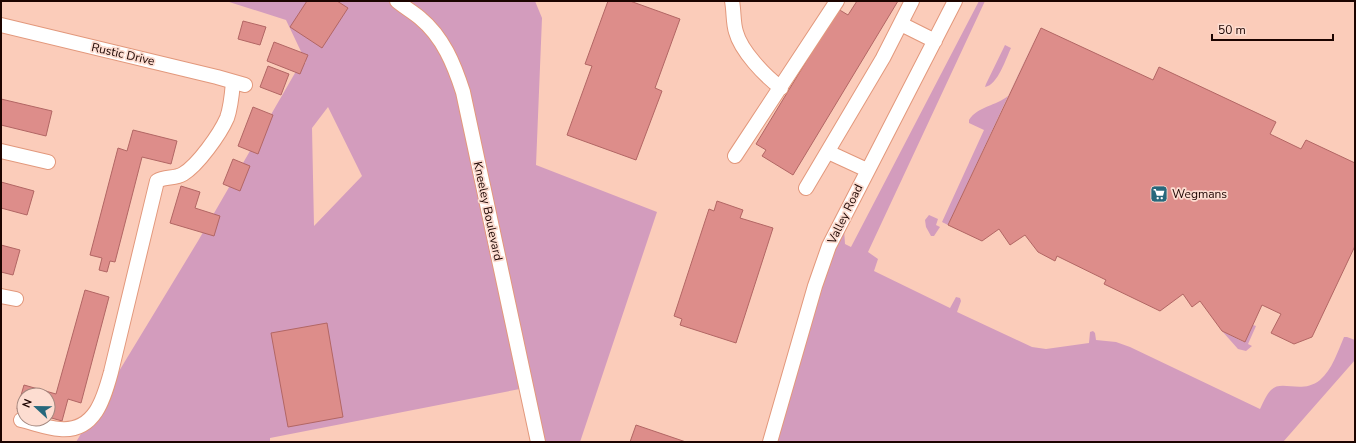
<svg xmlns="http://www.w3.org/2000/svg" width="1356" height="443" font-family="'Nunito Sans',sans-serif">
	<style>
		.green { fill: #d39cbd; fill-rule: evenodd }
		.building { fill: #dd8d8a; stroke: #b26664 }
		.lines { fill: none; stroke-linecap: round; stroke-linejoin: round }
		.minor-casing { stroke: #e2987c; stroke-width: 16 }
		.minor { stroke: #fff; stroke-width: 14 }
		.labels { text-anchor: middle; stroke-width: 3.5; stroke-linejoin: round; paint-order: stroke }
		.street-label { font-size: 12px; fill: #1c0400; stroke: #fdddd1 }
		.poi-label { font-size: 12px; fill: #1c0400; stroke: #fdddd1; text-anchor: start }
	</style>
	<rect width="100%" height="100%" fill="#fbccba"/>
	<path class="green" d="M 226,1 L 535,1 L 542,18 L 536,165 L 657,212 L 580,442 L 537,442 L 525,388 L 270,438 L 270,442 L 76,442 L 198,241 L 295,73 L 306,62 L 286,20 ZM 328,107 L 362,176 L 314,226 L 312,128 Z
		M 979,1 L 985,1 L 868,252 L 878,259 L 874,271 L 950,308 L 956,297 L 960,298 L 961,301 L 957,312 L 1032,347 L 1046,349 L 1089,343 L 1090,332 L 1093,331 L 1095,333 L 1096,340 L 1116,342 L 1130,347 L 1260,409 C 1263,403 1266,395 1271,390 C 1282,379 1301,395 1320,380 C 1332,370 1338,351 1344,337 L 1347,337 L 1355,340 L 1355,360 L 1283,442 L 769,442 L 843,215 L 845,244 L 851,247 Z
		M 1040,28 L 948,225 L 942,222 L 984,130 L 969,123 L 969,120 C 978,106 996,106 1008,96 Z
		M 1005,45 L 1011,48 C 1006,58 998,85 985,87 L 986,84 Z
		M 929,215 L 938,219 L 936,225 L 940,227 L 934,236 L 931,236 L 926,227 L 925,220 Z
		M 1253,325 L 1256,326 L 1248,344 L 1252,346 L 1246,351 L 1238,349 L 1222,331 L 1244,342 Z"/>
	<path class="building" d="M 307,1 L 337,1 L 348,8 L 322,48 L 290,27 Z
		M 608,1 L 630,1 L 680,19 L 655,88 L 662,91 L 636,160 L 567,135 L 592,66 L 585,64 Z
		M 857,1 L 898,1 L 793,175 L 762,156 L 766,150 L 756,144 L 838,9 L 848,15 Z
		M 243,21 L 266,27 L 260,45 L 238,39 Z
		M 1041,28 L 1153,80 L 1159,67 L 1276,122 L 1270,134 L 1301,149 L 1306,140 L 1355,163 L 1355,246 L 1312,337 L 1294,344 L 1271,333 L 1281,314 L 1262,305 L 1245,342 L 1222,331 L 1200,301 L 1192,307 L 1183,294 L 1160,311 L 1104,284 L 1106,280 L 1057,256 L 1055,261 L 1038,252 L 1025,235 L 1010,245 L 999,229 L 982,241 L 948,225 Z
		M 274,42 L 308,55 L 300,74 L 267,61 Z
		M 268,66 L 289,74 L 281,95 L 260,87 Z
		M 1,99 L 52,111 L 46,136 L 1,125 Z
		M 253,107 L 273,115 L 258,154 L 238,146 Z
		M 133,130 L 177,141 L 171,164 L 142,157 L 115,262 L 110,261 L 107,272 L 99,270 L 102,258 L 90,255 L 118,148 L 127,151 Z
		M 233,159 L 250,166 L 240,191 L 223,184 Z
		M 1,182 L 34,191 L 27,215 L 1,208 Z
		M 181,186 L 200,192 L 195,208 L 220,216 L 214,236 L 170,223 Z
		M 717,201 L 743,210 L 740,218 L 773,228 L 736,343 L 680,325 L 682,319 L 674,316 L 709,209 L 714,211 Z
		M 1,245 L 20,250 L 13,275 L 1,272 Z
		M 85,290 L 109,297 L 81,403 L 68,399 L 62,421 L 48,417 L 48,395 L 24,395 L 24,411 L 17,409 L 24,385 L 56,394 Z
		M 327,323 L 343,417 L 288,427 L 271,333 Z
		M 636,425 L 686,442 L 630,442 Z"/>
	<g class="lines">
		<g class="minor-casing">
			<path id="minor" d="M 397,1 C 404,7 413,12 420,18 C 443,37 454,64 463,92 L 538,442
				M 732,1 C 734,11 733,23 736,32 C 741,51 765,76 781,88
				M 901,24 L 935,41
				M 1,25 L 217,77 L 245,85
				M 1,151 L 48,162
				M 828,152 L 867,170
				M 735,156 L 837,1
				M 806,188 L 883,58 L 912,1
				M 1,296 L 16,299
				M 21,420 C 34,423 47,428 60,429 C 95,432 104,398 111,372 L 157,181 C 165,176 175,179 183,174 C 198,165 220,134 227,118 C 231,107 232,94 233,82
				M 770,442 L 815,286 L 829,246 L 955,1"/>
		</g>
		<use href="#minor" class="minor"/>
	</g>
	<defs>
		<g id="supermarket-square" transform="scale(0.9)"><rect x="-9" y="-9" width="18" height="18" rx="4" fill="#27687c" stroke="#fdddd1"/><path d="M-6-5.5h2.5l.6 2H6L4.5 2H-2.5L-4.4-4H-6ZM-1.5 3.2a1.3 1.3 0 1 0 .1 0ZM3 3.2a1.3 1.3 0 1 0 .1 0Z" fill="#fff"/></g>
	</defs>
	<g fill-rule="evenodd">
		<use href="#supermarket-square" x="1159" y="194"/>
	</g>
	<g class="labels">
		<g class="street-label">
			<text transform="translate(123 54) rotate(13)" y="4">Rustic Drive</text>
			<text transform="translate(488 211) rotate(78)" y="4">Kneeley Boulevard</text>
			<text transform="translate(845 214) rotate(-64)" y="4">Valley Road</text>
		</g>
		<g class="poi-label">
			<text x="1172" y="198">Wegmans</text>
		</g>
	</g>
	<rect width="1356" height="443" fill="none" stroke="#1c0400" stroke-width="4"/>
	<g transform="translate(36 407) rotate(292)"><circle r="19" fill="#fdddd1" stroke="#a3867d"/>
	<path d="M0-3L7 15L0 10L-7 15Z" fill="#27687c"/>
	<text y="-6" font-size="11" font-weight="bold" text-anchor="middle" fill="#1c0400">N</text>
	</g>
	<path d="M1212 34v6h121v-6" fill="none" stroke="#1c0400" stroke-width="2"/>
	<text x="1218" y="34" font-size="12" fill="#1c0400" stroke="#fdddd1" stroke-width="3" paint-order="stroke">50 m</text>
</svg>
